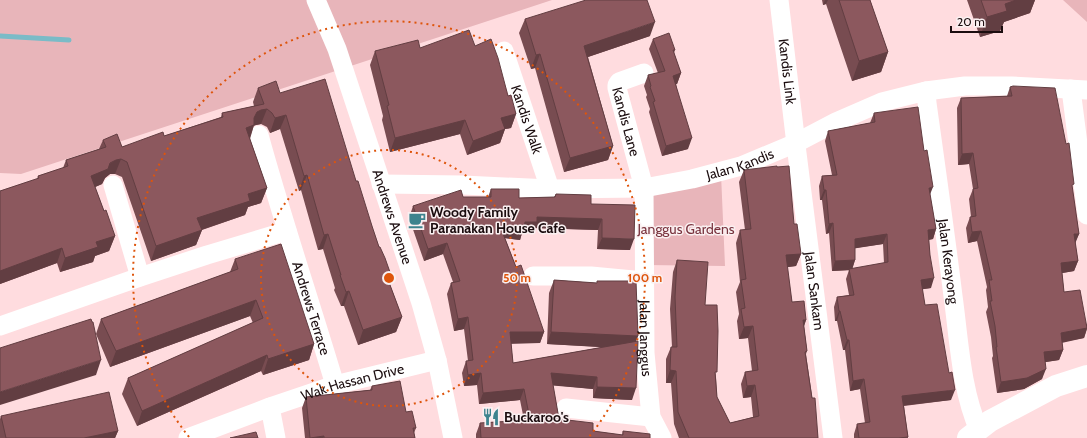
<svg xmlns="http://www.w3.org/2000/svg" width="1087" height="438" font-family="Cabin,sans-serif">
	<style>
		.green { fill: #e8b5ba }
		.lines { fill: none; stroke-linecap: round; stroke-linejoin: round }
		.stream { stroke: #7abbc7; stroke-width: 5 }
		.minor { stroke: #fff; stroke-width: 19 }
		.tertiary { stroke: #fff; stroke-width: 22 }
		.wall { fill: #784c51; fill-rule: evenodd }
		.shaded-wall { fill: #623e42 }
		.building { fill: #8c585e; stroke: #623e42 }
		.ring { fill: none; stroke: #de550c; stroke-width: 2; stroke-dasharray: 2 4 }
		.labels { text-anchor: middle; stroke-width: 3; stroke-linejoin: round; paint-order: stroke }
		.street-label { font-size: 14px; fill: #1b0d0f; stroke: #faf0f1 }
		.poi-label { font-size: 14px; font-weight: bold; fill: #1b0d0f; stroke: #faf0f1; text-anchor: start }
		.park-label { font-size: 14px; fill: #79333e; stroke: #faf0f1 }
		.centre { fill: #de550c; stroke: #faf0f1; stroke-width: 2 }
		.ring-label { font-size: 12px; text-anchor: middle; font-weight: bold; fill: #de550c; stroke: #faf0f1; stroke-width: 3; stroke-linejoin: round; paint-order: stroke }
	</style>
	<rect width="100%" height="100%" fill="#ffdcdf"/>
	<path class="green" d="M 0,0 L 552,0 L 21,174 L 0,173 Z
		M 1063,0 L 1087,0 L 1087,22 Z
		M 721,174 L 725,266 L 647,265 L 646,190 Z"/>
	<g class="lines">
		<path class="stream" d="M 0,36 L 69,40"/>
		<g class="minor">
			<path id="s1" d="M 316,0 L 337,49 L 421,303 L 437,360 L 453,438"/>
			<path id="s2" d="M 779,0 L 797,153 L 833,438"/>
			<path id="s3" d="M 504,51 L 550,189"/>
			<path id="s4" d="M 644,73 L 619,82 L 617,85 L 617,88 L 644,188 L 645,353 L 651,417 L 662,438"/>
			<path d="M 1071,89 L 1087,215"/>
			<path id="s5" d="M 926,91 L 927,103 C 936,167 945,231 953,296 C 959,339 961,390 979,430"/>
			<path id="s6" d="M 259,135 C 282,219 310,301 335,385"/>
			<path id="s7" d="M 381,184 L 463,185 L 550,189 L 644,188 L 692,179 L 741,166 L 796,143 L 836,122 L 882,102 L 926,91 L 965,86 L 1012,86 L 1087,90"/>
			<path d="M 113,185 L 140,277"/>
			<path d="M 533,276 L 591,276 L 644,281"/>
			<path d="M 0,326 L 140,277 L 207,255 L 287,231"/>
			<path d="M 270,407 L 276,438"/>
			<path d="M 566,408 L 651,417"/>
			<path id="s8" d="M 188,438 L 270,407 L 335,385 L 437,360"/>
		</g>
		<path class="tertiary" d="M 968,438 L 990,421 L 1056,386 L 1087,376"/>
	</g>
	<path class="wall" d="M 822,0 L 870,0 L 888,52 L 881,72 L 852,81 L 826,4 L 823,5 Z
		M 967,0 L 1035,0 L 1030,13 L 1004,22 L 1000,31 L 980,37 Z
		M 525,19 L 650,36 L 588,57 L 613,146 L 608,160 L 564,172 L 535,68 L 531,69 L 519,33 Z
		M 653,39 L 675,50 L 674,53 L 681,73 L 677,84 L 676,84 L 688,149 L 662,156 L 649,112 L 650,109 L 646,97 L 647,95 L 644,86 L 648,75 L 658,73 L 649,49 Z
		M 475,46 L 508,96 L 516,114 L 511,128 L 505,129 L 500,143 L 467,155 L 460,134 L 390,152 L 382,120 L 383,116 L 370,65 L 375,51 Z
		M 1010,87 L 1072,188 L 1079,234 L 1075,242 L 1078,261 L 1074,271 L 1062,273 L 1064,292 L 1087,325 L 1087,329 L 1084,338 L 1062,342 L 1063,350 L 1059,360 L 1045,362 L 1042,379 L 1024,389 L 997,393 L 992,358 L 993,356 L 991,337 L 986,312 L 988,307 L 986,290 L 987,287 L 977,241 L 968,243 L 966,228 L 970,217 L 971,217 L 969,199 L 973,189 L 969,164 L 958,165 L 957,108 L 961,98 L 1007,96 Z
		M 258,88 L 280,93 L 356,181 L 379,247 L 391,275 L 389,282 L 402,317 L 396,332 L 358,345 L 344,306 L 341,306 L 334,290 L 335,288 L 323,249 L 318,250 L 301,190 L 299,191 L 280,129 L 270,133 L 267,127 L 261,124 L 256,125 L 254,125 L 250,139 L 267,188 L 261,203 L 248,207 L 245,215 L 202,230 L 196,245 L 151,261 L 122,177 L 115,174 L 110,174 L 105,178 L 102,184 L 95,187 L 104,211 L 115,236 L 109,251 L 95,256 L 93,262 L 60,272 L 57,263 L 0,284 L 0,191 L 37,179 L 38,176 L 63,168 L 66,160 L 99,149 L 103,140 L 122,147 L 164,136 L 221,117 L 222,113 L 254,106 L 253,102 Z
		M 874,113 L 930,195 L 936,229 L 933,239 L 929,240 L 931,288 L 922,289 L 925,305 L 951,400 L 904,406 L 908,437 L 908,438 L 854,438 L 854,434 L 857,424 L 865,423 L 860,389 L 850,391 L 845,350 L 843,350 L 837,321 L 835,321 L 834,307 L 837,297 L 849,295 L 846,279 L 849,270 L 832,271 L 829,233 L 826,234 L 822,200 L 820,200 L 819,186 L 822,176 L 832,175 L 825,141 L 828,131 L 870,123 ZM 883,244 L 884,263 L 852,269 L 855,260 L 855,248 Z
		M 744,170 L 794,224 L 801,254 L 796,266 L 787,267 L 792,302 L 806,320 L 804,326 L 807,351 L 806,354 L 818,438 L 679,438 L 674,424 L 671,383 L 666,383 L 666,359 L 671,347 L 672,347 L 670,309 L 673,272 L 677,260 L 705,305 L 716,377 L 717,397 L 730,423 L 753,417 L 751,397 L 743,398 L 741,384 L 745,372 L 752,371 L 748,338 L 739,339 L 737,321 L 739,314 L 736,292 L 740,282 L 736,243 L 740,230 L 745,230 L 739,182 Z
		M 491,189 L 519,198 L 554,197 L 556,194 L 591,204 L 630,250 L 597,249 L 598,230 L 534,228 L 533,233 L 522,233 L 520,240 L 505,238 L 516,267 L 544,332 L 540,343 L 511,343 L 513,363 L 603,347 L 547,344 L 549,293 L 554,280 L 597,283 L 597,281 L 638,336 L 636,341 L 632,400 L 593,398 L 593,389 L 553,385 L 559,419 L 593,431 L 622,435 L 623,431 L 650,438 L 476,438 L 476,434 L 480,423 L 524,420 L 520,400 L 479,404 L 477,385 L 464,386 L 462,373 L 466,361 L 468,361 L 464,329 L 454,331 L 447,294 L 451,283 L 453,282 L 443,254 L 424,261 L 409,218 L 413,206 L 463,197 L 488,197 Z
		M 235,259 L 314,344 L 309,360 L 263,375 L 261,371 L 137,426 L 122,394 L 128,378 L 253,323 L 250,316 L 110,367 L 96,334 L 101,319 L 230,272 Z
		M 372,386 L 406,412 L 416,428 L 414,433 L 415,438 L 305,438 L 302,408 L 306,397 L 370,390 Z
		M 1,416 L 118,431 L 115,438 L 0,438 L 0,419 Z"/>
	<path class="shaded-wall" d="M 825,0 L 828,0 L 826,4 L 823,5 Z
		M 1016,0 L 1035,0 L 1030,13 L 1004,22 L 1000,31 L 980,37 L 987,17 L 1005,4 Z
		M 655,22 L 650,36 L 579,60 L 584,46 Z
		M 888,52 L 881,72 L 852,81 L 859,61 Z
		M 540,54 L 535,68 L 531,69 L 536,55 Z
		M 681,73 L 677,84 L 669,86 L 673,76 Z
		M 267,109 L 261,124 L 256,125 L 254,126 L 254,125 L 249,140 L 246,128 L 257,112 L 261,110 Z
		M 516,114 L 511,128 L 505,129 L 500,143 L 467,155 L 473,141 L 501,118 Z
		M 286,115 L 280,129 L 270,133 L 275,118 Z
		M 465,120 L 460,134 L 390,152 L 395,138 Z
		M 692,138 L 688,149 L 662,156 L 666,146 Z
		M 613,146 L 608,160 L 564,172 L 570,158 Z
		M 973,153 L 969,164 L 958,165 L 962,154 Z
		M 121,159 L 115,174 L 110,174 L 105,178 L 102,184 L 86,191 L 91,176 L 116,160 Z
		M 307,175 L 301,190 L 299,191 L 304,176 Z
		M 933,187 L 929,197 L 929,188 Z
		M 267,188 L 261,203 L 248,207 L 245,215 L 192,233 L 197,218 L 248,194 Z
		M 824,190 L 826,190 L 822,200 L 820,200 Z
		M 537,217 L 602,219 L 598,230 L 534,228 L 533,233 L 522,233 L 520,240 L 496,237 L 500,226 Z
		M 833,223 L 829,233 L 826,234 L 829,224 Z
		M 936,229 L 933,239 L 925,240 L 928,230 Z
		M 202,230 L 196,245 L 151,261 L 156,246 Z
		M 981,231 L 977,241 L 968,243 L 972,232 Z
		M 328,234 L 323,249 L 318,250 L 324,235 Z
		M 887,234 L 883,244 L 851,249 L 855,239 Z
		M 1074,234 L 1079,234 L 1075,244 Z
		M 115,236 L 109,251 L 95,256 L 93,262 L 60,272 L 65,258 L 96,242 Z
		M 602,238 L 634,239 L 630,250 L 597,249 Z
		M 447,243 L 443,254 L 424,261 L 428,249 Z
		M 62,248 L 57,263 L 0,284 L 0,271 Z
		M 801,254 L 796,266 L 781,268 L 786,255 Z
		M 855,260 L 852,270 L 832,271 L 835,261 Z
		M 1078,261 L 1074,271 L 1057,274 L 1061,263 Z
		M 391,275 L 386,290 L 387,277 Z
		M 934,278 L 931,288 L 918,290 L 921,280 Z
		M 349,291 L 344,306 L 341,306 L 346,292 Z
		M 256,300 L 250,316 L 110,367 L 116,351 Z
		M 839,311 L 840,311 L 837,321 L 835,321 Z
		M 402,317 L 396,332 L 358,345 L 363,330 Z
		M 468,317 L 464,329 L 454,331 L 458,319 Z
		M 803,320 L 806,320 L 802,332 Z
		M 753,326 L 748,338 L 739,339 L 744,327 Z
		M 1087,328 L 1084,338 L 1057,344 L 1061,333 Z
		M 510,332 L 544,332 L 540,343 L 506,344 Z
		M 551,332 L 638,336 L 633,349 L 547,344 Z
		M 847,340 L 849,340 L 845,350 L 843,350 Z
		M 314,344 L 309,360 L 263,375 L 268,359 Z
		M 1063,350 L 1059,360 L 1040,363 L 1044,352 Z
		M 267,355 L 261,371 L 137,426 L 142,411 Z
		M 101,360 L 96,375 L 0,405 L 0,392 Z
		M 1046,369 L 1042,379 L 1024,389 L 997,393 L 1001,382 Z
		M 670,370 L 676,371 L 671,383 L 666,383 Z
		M 481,373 L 477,385 L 464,386 L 468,375 Z
		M 551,373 L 597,377 L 593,389 L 547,385 Z
		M 864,379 L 860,389 L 850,391 L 853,381 Z
		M 755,385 L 751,397 L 743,398 L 747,386 Z
		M 597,387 L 636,388 L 632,400 L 593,398 Z
		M 524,389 L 520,400 L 479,404 L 483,393 Z
		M 955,390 L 951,400 L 899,406 L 902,396 Z
		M 118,431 L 115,438 L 84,438 Z
		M 324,436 L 323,438 L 310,438 Z"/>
	<path class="building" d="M 586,0 L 647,0 L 655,22 L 584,46 L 613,146 L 570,158 L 540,54 L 536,55 L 525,19 Z
		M 839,0 L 870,0 L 888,52 L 859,61 Z
		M 981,0 L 1016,0 L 1005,4 L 1007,11 L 987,17 Z
		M 469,30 L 475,46 L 491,39 L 498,58 L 508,96 L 511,95 L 516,114 L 501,118 L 505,129 L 473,141 L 465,120 L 395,138 L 387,106 L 389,105 L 375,51 L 418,40 L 420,48 Z
		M 669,33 L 675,50 L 673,50 L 681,73 L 673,76 L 692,138 L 666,146 L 653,102 L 655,101 L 650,87 L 651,86 L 648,75 L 665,71 L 653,39 Z
		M 325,79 L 356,181 L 358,181 L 372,226 L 379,247 L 380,247 L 385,258 L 391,275 L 387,277 L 402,317 L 363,330 L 349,291 L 346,292 L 340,275 L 341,275 L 328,234 L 324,235 L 307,175 L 304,176 L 286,115 L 275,118 L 272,113 L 267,109 L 261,110 L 257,112 L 254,118 L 254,125 L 246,128 L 267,188 L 248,194 L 250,201 L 197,218 L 202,230 L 156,246 L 127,162 L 121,159 L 116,160 L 110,163 L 108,169 L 91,176 L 104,211 L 106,210 L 115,236 L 96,242 L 98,247 L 65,258 L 62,248 L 0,271 L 0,191 L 39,178 L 38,176 L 68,166 L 66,160 L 106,147 L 103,140 L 117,134 L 122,147 L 163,132 L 164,136 L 223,117 L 222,113 L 264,104 L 258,88 L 276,81 L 280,93 Z
		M 1013,86 L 1055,88 L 1066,144 L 1069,143 L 1074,184 L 1072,185 L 1079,234 L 1074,234 L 1078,261 L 1061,263 L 1064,292 L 1080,290 L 1087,328 L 1061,333 L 1063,350 L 1044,352 L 1046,369 L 1027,378 L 1001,382 L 996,347 L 997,347 L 995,326 L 990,301 L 992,301 L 989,280 L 992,280 L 981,231 L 972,232 L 970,217 L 976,216 L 973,189 L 978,188 L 973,153 L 962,154 L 961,98 L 1012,96 L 1010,87 Z
		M 918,107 L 924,151 L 927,150 L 933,187 L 929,188 L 936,229 L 928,230 L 930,255 L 934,278 L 921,280 L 925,305 L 937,304 L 949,373 L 952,372 L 955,390 L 902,396 L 908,437 L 899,438 L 859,438 L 857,424 L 870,422 L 864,379 L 853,381 L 849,340 L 847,340 L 840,311 L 839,311 L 837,297 L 854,295 L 849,269 L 888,262 L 887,234 L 855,239 L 855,260 L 835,261 L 833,223 L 829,224 L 826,190 L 824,190 L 822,176 L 837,175 L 828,131 L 875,122 L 874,113 Z
		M 777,166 L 777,167 L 789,166 L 794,224 L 797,224 L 801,254 L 786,255 L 792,302 L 804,301 L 806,320 L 803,320 L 807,351 L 805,352 L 812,398 L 815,398 L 818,438 L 689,438 L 678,412 L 676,371 L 670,370 L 671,347 L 677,347 L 675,297 L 677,260 L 708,262 L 705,305 L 717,305 L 718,331 L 717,372 L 715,372 L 717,397 L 730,423 L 759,416 L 755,385 L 747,386 L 745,372 L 758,370 L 753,326 L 744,327 L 741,309 L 745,308 L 741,280 L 746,279 L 740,230 L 751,229 L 744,170 Z
		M 491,189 L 519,189 L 519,198 L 555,197 L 556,194 L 591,195 L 591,204 L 635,205 L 634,239 L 602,238 L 602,219 L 537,217 L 537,222 L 525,222 L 524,228 L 500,226 L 516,267 L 521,265 L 544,332 L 510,332 L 513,363 L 638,341 L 636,388 L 597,387 L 597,377 L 551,373 L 559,419 L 593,423 L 593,431 L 623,435 L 623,431 L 650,434 L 650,438 L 481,438 L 480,423 L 530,420 L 524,389 L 483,393 L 481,373 L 468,375 L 466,361 L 473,360 L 468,317 L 458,319 L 451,283 L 460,281 L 447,243 L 428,249 L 413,206 L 461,190 L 463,197 L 491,197 Z
		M 281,244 L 314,344 L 268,359 L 267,355 L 142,411 L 128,378 L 263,318 L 256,300 L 116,351 L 101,319 L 238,269 L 235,259 Z
		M 554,280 L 597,283 L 597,281 L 636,281 L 638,336 L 551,332 Z
		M 91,319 L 92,322 L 93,322 L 101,360 L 0,392 L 0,348 Z
		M 400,381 L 406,412 L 412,411 L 416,428 L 413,428 L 415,438 L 324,438 L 324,436 L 310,438 L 306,397 L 372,390 L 372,386 Z
		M 109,392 L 118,431 L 84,438 L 6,438 L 1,416 Z
		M 256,432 L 258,438 L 230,438 Z"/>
	<g class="ring">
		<circle cx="389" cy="278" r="128"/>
		<path d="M189 437A256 256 0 1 1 589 437"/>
	</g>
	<defs>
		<g id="cafe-bare" transform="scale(1.38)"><path d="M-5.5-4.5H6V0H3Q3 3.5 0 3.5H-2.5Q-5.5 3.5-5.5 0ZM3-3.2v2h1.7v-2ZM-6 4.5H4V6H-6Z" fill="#3d838e" stroke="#faf0f1" stroke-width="2.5" paint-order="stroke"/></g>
		<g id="restaurant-bare" transform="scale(1.38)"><path d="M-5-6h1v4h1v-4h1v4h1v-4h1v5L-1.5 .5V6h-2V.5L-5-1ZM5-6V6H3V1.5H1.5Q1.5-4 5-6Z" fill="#3d838e" stroke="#faf0f1" stroke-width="2.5" paint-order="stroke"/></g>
	</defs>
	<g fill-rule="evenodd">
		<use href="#cafe-bare" x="417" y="220"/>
		<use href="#restaurant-bare" x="491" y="417"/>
	</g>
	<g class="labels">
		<g class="street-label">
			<text dy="5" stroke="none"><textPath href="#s2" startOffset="72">Kandis Link</textPath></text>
			<text dy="5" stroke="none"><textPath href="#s3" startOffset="72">Kandis Walk</textPath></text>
			<text dy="5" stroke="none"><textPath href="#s4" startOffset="68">Kandis Lane</textPath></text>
			<text dy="5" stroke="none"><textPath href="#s7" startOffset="362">Jalan Kandis</textPath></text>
			<text dy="5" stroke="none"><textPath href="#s1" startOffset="230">Andrews Avenue</textPath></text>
			<text dy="5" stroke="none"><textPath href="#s5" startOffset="172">Jalan Kerayong</textPath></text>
			<text dy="5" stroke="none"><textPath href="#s2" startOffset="293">Jalan Sankam</textPath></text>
			<text dy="5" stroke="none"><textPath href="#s6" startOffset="181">Andrews Terrace</textPath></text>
			<text dy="5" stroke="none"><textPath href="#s4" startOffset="287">Jalan Janggus</textPath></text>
			<text dy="5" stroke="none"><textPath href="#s8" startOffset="174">Wak Hassan Drive</textPath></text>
		</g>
		<g class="poi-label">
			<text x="430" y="217">Woody Family<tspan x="430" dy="16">Paranakan House Cafe</tspan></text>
			<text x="504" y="422">Buckaroo's</text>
		</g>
		<g class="park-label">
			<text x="686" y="234">Janggus Gardens</text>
		</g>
	</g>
	<circle cx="389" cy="278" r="6" class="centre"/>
	<g class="ring-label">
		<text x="517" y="282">50 m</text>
		<text x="645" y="282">100 m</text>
	</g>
	<path d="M951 26v6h51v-6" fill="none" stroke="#1b0d0f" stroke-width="2"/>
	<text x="957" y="26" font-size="12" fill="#1b0d0f" stroke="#faf0f1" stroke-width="3" paint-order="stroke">20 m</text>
</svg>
